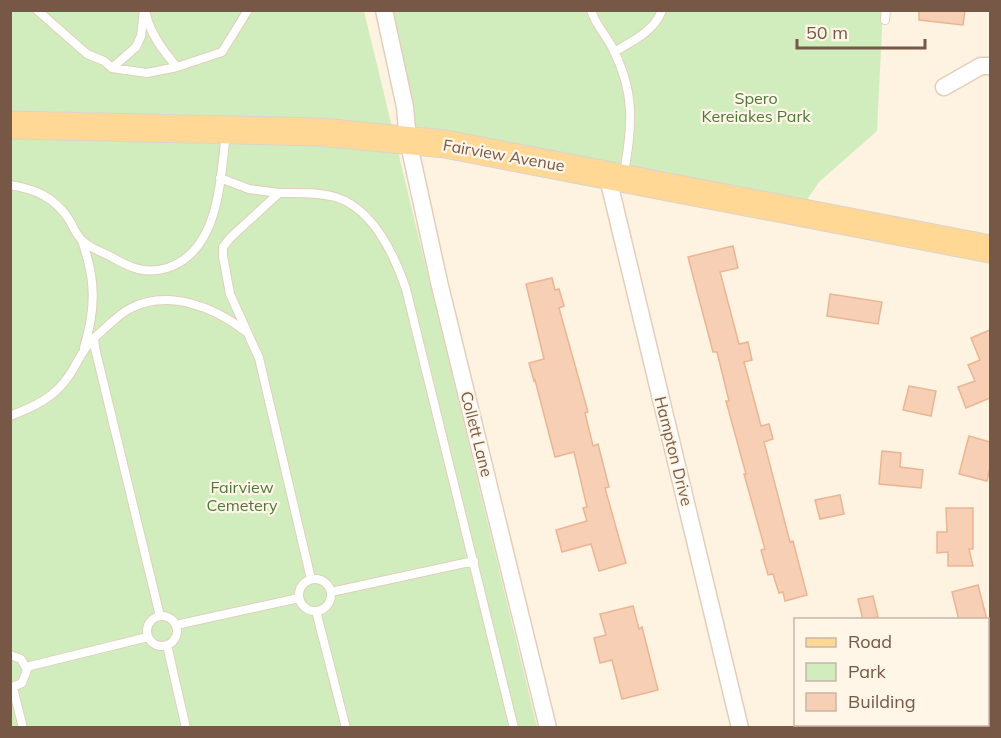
<svg xmlns="http://www.w3.org/2000/svg" width="1001" height="738" font-family="Mulish,sans-serif">
	<style>
		.green { fill: #d1edbd }
		.building { fill: #f6cfb5; stroke: #eab594; stroke-width: 1.5 }
		.lines { fill: none; stroke-linecap: round; stroke-linejoin: round }
		.lane-casing { stroke: #e3cebb; stroke-width: 10 }
		.street-casing { stroke: #e3cebb; stroke-width: 19 }
		.primary-casing { stroke: #dcd3cf; stroke-width: 29 }
		.lane { stroke: #fff; stroke-width: 8 }
		.street { stroke: #fff; stroke-width: 16 }
		.primary { stroke: #ffd896; stroke-width: 27 }
		.labels { text-anchor: middle; stroke-width: 4.5; stroke-linejoin: round; paint-order: stroke }
		.park-label { font-size: 16px; fill: #4c783a; stroke: #fff6e8 }
		.street-label { font-size: 16px; fill: #775745; stroke: #fff6e8 }
	</style>
	<rect width="100%" height="100%" fill="#fef2e0"/>
	<path class="green" d="M 10,11 L 364,11 L 537,727 L 11,727 Z
		M 381,11 L 883,11 L 877,131 L 819,182 L 798,213 L 408,140 Z"/>
	<path class="building" d="M 919,10 L 965,10 L 963,25 L 919,20 Z
		M 733,246 L 738,268 L 720,272 L 739,344 L 748,342 L 752,360 L 744,362 L 761,426 L 769,424 L 773,439 L 764,442 L 790,542 L 793,541 L 807,595 L 785,601 L 783,592 L 779,593 L 773,574 L 768,575 L 761,550 L 765,549 L 744,474 L 746,474 L 726,401 L 729,401 L 717,352 L 713,352 L 688,257 Z
		M 552,278 L 555,290 L 559,289 L 564,306 L 559,308 L 588,412 L 585,413 L 593,446 L 598,444 L 609,487 L 605,488 L 626,563 L 599,571 L 591,544 L 562,552 L 556,530 L 587,521 L 583,508 L 587,507 L 574,452 L 555,457 L 535,380 L 534,381 L 529,363 L 544,359 L 526,284 Z
		M 830,294 L 882,302 L 878,324 L 827,316 Z
		M 990,330 L 990,398 L 966,408 L 958,387 L 975,381 L 968,365 L 980,360 L 971,338 Z
		M 909,386 L 936,391 L 931,416 L 903,410 Z
		M 969,436 L 990,442 L 990,467 L 987,481 L 959,474 Z
		M 882,451 L 901,453 L 900,467 L 923,470 L 921,488 L 879,484 Z
		M 840,495 L 844,514 L 820,519 L 815,500 Z
		M 946,508 L 973,508 L 973,549 L 969,549 L 973,566 L 948,566 L 948,552 L 937,553 L 937,532 L 947,532 Z
		M 978,585 L 987,620 L 959,620 L 952,592 Z
		M 873,596 L 878,617 L 863,620 L 858,599 Z
		M 633,606 L 639,629 L 642,627 L 658,690 L 622,699 L 612,660 L 600,663 L 594,638 L 606,635 L 600,614 Z"/>
	<g class="lines">
		<g class="lane-casing">
			<path id="lane" d="M 37,10 L 87,54 L 104,61 L 112,68 L 136,47 L 141,36 L 144,10
				M 591,10 C 595,24 605,34 612,47 C 636,94 632,124 624,174
				M 146,14 C 150,34 164,52 177,67 L 222,52 L 248,10
				M 885,20 L 886,10
				M 614,52 C 631,42 655,31 662,10
				M 112,68 L 147,73 L 177,67
				M 220,178 L 249,189 L 279,193
				M 10,185 C 35,189 54,197 68,218 C 73,225 76,236 83,241 C 91,249 105,253 115,259 C 133,269 147,274 167,268 C 220,251 220,179 226,133
				M 82,241 C 96,280 96,308 84,348
				M 10,416 C 33,407 54,398 68,377 C 78,363 81,351 94,338
				M299 595a16 16 0 1 1 32 0a16 16 0 1 1-32 0Z
				M 311,579 L 259,358 L 230,294 L 223,256 L 223,247 L 230,238 L 279,193 C 297,193 317,192 335,197 C 373,208 394,254 406,289 L 514,728
				M 331,592 L 474,561
				M 316,611 L 346,728
				M147 631a15 15 0 1 1 30 0a15 15 0 1 1-30 0Z
				M 160,616 L 95,348 L 94,338 C 106,328 117,315 131,308 C 169,289 214,307 245,331
				M 176,625 L 299,598
				M 167,645 L 186,728
				M 10,655 L 21,659 L 27,670 L 22,683 L 10,688
				M 26,667 L 148,637
				M 13,688 L 23,728"/>
		</g>
		<g class="street-casing">
			<path id="street" d="M 384,10 L 405,107 L 408,140 L 439,282 L 548,728
				M 944,87 L 981,66 L 990,66
				M 607,174 L 740,728"/>
		</g>
		<g class="primary-casing">
			<path id="primary" d="M 10,125 L 320,132 L 445,144 L 990,249"/>
		</g>
		<use href="#lane" class="lane"/>
		<use href="#street" class="street"/>
		<use href="#primary" class="primary"/>
	</g>
	<g class="labels">
		<g class="park-label">
			<text x="756" y="104">Spero<tspan x="756" dy="18">Kereiakes Park</tspan></text>
			<text x="242" y="493">Fairview<tspan x="242" dy="18">Cemetery</tspan></text>
		</g>
		<g class="street-label">
			<text transform="translate(504 155) rotate(10)" y="6">Fairview Avenue</text>
			<text transform="translate(477 434) rotate(76)" y="6">Collett Lane</text>
			<text transform="translate(674 451) rotate(76)" y="6">Hampton Drive</text>
		</g>
	</g>
	<rect width="1001" height="738" fill="none" stroke="#775745" stroke-width="24"/>
	<rect x="794" y="618" width="195" height="108" fill="#fff6e8" stroke="#c9b6a7" stroke-width="1.5"/>
	<rect x="806" y="638" width="30" height="9" fill="#ffd896" stroke="#c9b6a7" stroke-width="1.5"/>
	<text x="848" y="648" font-size="18" fill="#775745">Road</text>
	<rect x="806" y="663" width="30" height="18" fill="#d1edbd" stroke="#c9b6a7" stroke-width="1.5"/>
	<text x="848" y="678" font-size="18" fill="#775745">Park</text>
	<rect x="806" y="693" width="30" height="18" fill="#f6cfb5" stroke="#c9b6a7" stroke-width="1.5"/>
	<text x="848" y="708" font-size="18" fill="#775745">Building</text>
	<path d="M797 39v9h128v-9" fill="none" stroke="#775745" stroke-width="3"/>
	<text x="806" y="39" font-size="18" fill="#775745" stroke="#fff6e8" stroke-width="4.5" paint-order="stroke">50 m</text>
</svg>
